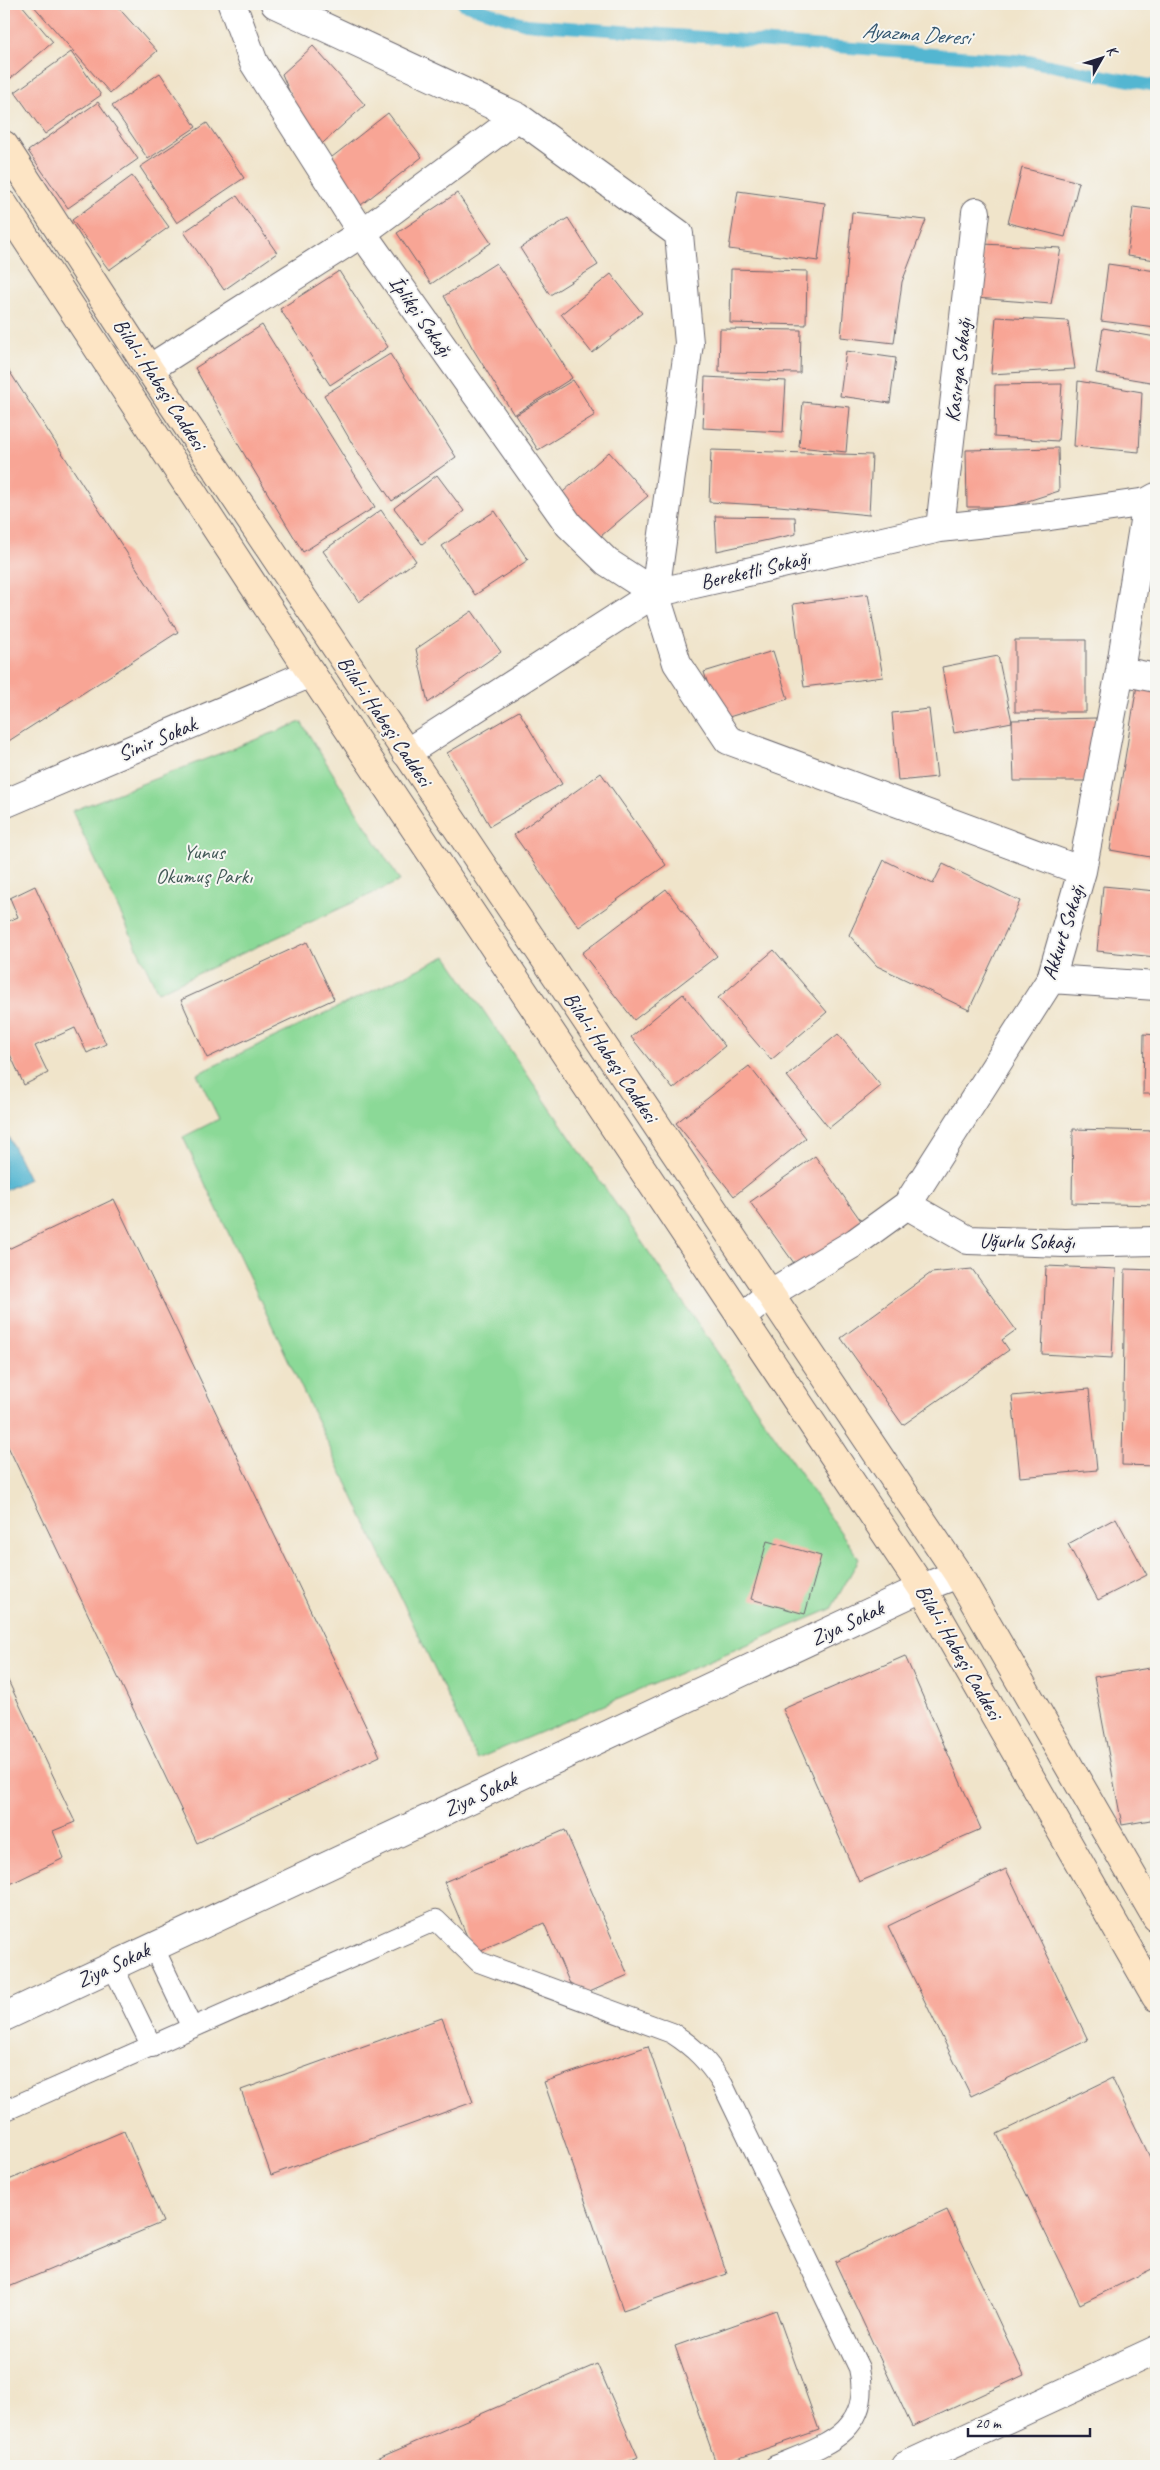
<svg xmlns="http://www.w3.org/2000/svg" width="1160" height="2470" font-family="Caveat,sans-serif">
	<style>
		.green { fill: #8bd997; stroke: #567e69 }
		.water { fill: #52b6d1; stroke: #3a6c86 }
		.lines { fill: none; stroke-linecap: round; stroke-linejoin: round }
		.stream { stroke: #52b6d1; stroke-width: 12 }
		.building { fill: #f8a595 }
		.lane-casing { stroke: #6a666d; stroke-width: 22 }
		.street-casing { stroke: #6a666d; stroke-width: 30 }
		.secondary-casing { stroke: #6a666d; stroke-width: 30 }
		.lane { stroke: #fff; stroke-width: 20 }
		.street { stroke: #fff; stroke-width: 28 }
		.secondary { stroke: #fde5c5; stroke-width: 28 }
		.labels { text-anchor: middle; stroke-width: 4; stroke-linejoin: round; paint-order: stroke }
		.street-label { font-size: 21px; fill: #22223b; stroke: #f6f6f2 }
		.park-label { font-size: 21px; fill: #425957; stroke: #f6f6f2 }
		.water-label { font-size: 22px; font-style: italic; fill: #335670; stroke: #f6f6f2 }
	</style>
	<rect width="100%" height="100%" fill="#f6f6f2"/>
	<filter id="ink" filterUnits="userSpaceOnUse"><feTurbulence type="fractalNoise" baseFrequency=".02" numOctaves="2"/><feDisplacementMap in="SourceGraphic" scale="10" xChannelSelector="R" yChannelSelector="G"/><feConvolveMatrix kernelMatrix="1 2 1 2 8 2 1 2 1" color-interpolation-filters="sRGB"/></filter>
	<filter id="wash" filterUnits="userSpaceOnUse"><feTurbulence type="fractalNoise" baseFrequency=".0096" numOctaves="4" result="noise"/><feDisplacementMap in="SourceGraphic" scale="20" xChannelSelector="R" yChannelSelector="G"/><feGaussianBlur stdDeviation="1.12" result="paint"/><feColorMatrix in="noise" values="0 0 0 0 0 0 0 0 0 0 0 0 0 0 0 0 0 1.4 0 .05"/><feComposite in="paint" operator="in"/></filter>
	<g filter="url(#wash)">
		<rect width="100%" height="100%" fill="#f0e4ca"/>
		<path class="green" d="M 301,722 L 400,881 L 158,992 L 72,811 Z
			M 446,956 L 859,1559 L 831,1609 L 477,1759 L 183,1137 L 219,1119 L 197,1074 Z"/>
		<path class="water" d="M 4,1128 L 29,1179 L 4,1191 Z"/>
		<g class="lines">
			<path class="stream" d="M 463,4 L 526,24 L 1028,61 L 1156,86"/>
		</g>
		<g id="blocks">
			<path class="building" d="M 4,4 L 21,4 L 53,42 L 4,84 Z
				M 32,4 L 115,4 L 157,51 L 110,93 Z
				M 313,46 L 365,105 L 314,151 L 282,74 Z
				M 71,52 L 101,95 L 45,134 L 15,92 Z
				M 160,73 L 196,127 L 148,159 L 112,106 Z
				M 98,102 L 138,159 L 68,208 L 28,151 Z
				M 388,113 L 422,157 L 361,205 L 327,161 Z
				M 207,123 L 244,178 L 177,223 L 140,167 Z
				M 1022,168 L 1079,182 L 1065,237 L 1008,223 Z
				M 132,176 L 169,227 L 109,270 L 72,220 Z
				M 738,191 L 825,203 L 818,261 L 729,249 Z
				M 457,193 L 491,243 L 431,284 L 397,233 Z
				M 237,196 L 277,253 L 224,290 L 184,232 Z
				M 1133,207 L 1156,210 L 1156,260 L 1127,256 Z
				M 852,212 L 926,220 L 902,282 L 894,343 L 841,337 Z
				M 568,218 L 598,265 L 550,295 L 520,248 Z
				M 983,244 L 1061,248 L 1051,304 L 976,298 Z
				M 496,263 L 531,313 L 572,378 L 514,415 L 473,349 L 444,296 Z
				M 1108,264 L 1156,271 L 1156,328 L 1101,321 Z
				M 731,269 L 807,271 L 806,325 L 730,323 Z
				M 339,271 L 388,347 L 330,385 L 280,309 Z
				M 611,274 L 642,313 L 592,353 L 561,314 Z
				M 996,317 L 1068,321 L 1075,369 L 991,374 Z
				M 262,325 L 375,507 L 303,552 L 238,444 L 195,368 Z
				M 1103,328 L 1156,337 L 1156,383 L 1096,373 Z
				M 720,329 L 801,330 L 800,373 L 719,372 Z
				M 846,351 L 896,358 L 890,403 L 840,396 Z
				M 390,354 L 456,457 L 392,501 L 353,445 L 324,395 Z
				M 4,363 L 178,632 L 4,744 Z
				M 705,377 L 786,381 L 783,432 L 703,428 Z
				M 573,380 L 595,415 L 538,450 L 516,415 Z
				M 1078,381 L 1142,392 L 1139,452 L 1074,446 Z
				M 1062,384 L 1058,441 L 994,437 L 995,385 Z
				M 803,402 L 850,407 L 846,452 L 799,447 Z
				M 1058,448 L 1059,491 L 1009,507 L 967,507 L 966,450 Z
				M 711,450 L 872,455 L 869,515 L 779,506 L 709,502 Z
				M 609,452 L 648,496 L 594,542 L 556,498 Z
				M 437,475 L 464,511 L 422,544 L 394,508 Z
				M 381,510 L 416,561 L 359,602 L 323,551 Z
				M 495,511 L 528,560 L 475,595 L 442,546 Z
				M 715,516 L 795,517 L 796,534 L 717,551 Z
				M 868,594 L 883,677 L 804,687 L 793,604 Z
				M 472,611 L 501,652 L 428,703 L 416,649 Z
				M 1015,640 L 1086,640 L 1086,712 L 1015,712 Z
				M 773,651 L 788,699 L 719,720 L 704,672 Z
				M 998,656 L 1012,722 L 954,733 L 942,667 Z
				M 1137,685 L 1156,688 L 1156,858 L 1110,850 Z
				M 929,709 L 937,777 L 898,781 L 892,713 Z
				M 519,711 L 562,784 L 490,826 L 447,753 Z
				M 1096,718 L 1097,781 L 1014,781 L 1012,720 Z
				M 601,773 L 666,865 L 579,927 L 514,835 Z
				M 884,860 L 933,884 L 943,864 L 1020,901 L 969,1010 L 877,966 L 849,935 Z
				M 35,886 L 106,1044 L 87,1053 L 75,1028 L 35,1046 L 48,1073 L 24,1085 L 4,1041 L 4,923 L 18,917 L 10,898 Z
				M 1103,886 L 1156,891 L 1156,957 L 1097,951 Z
				M 666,889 L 717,956 L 634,1020 L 582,953 Z
				M 307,942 L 334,999 L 207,1058 L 181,1000 Z
				M 774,950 L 827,1012 L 771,1060 L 718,998 Z
				M 683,994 L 725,1046 L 673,1089 L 631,1037 Z
				M 838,1034 L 881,1086 L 829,1128 L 787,1076 Z
				M 1144,1034 L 1156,1035 L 1156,1094 L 1143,1094 Z
				M 749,1066 L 806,1138 L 734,1196 L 676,1123 Z
				M 1073,1129 L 1156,1131 L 1156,1205 L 1072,1203 Z
				M 815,1156 L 864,1225 L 799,1270 L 750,1202 Z
				M 114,1199 L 380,1756 L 197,1843 L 4,1438 L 4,1251 Z
				M 1046,1266 L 1116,1269 L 1112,1358 L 1042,1354 Z
				M 972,1269 L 1016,1330 L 1002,1340 L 1009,1350 L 903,1425 L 841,1338 L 931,1273 Z
				M 1125,1269 L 1156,1270 L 1156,1466 L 1122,1465 Z
				M 1089,1389 L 1097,1470 L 1020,1477 L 1012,1396 Z
				M 1116,1518 L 1147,1575 L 1098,1600 L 1068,1544 Z
				M 767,1541 L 821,1556 L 805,1614 L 751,1599 Z
				M 905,1656 L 981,1829 L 859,1882 L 783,1709 Z
				M 1156,1667 L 1156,1819 L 1122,1825 L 1094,1677 Z
				M 4,1672 L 75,1822 L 53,1831 L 64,1858 L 4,1887 Z
				M 565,1830 L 628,1975 L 576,1998 L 544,1923 L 474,1953 L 444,1882 Z
				M 1006,1869 L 1088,2040 L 971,2096 L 888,1926 Z
				M 442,2018 L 473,2102 L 271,2175 L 241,2090 Z
				M 648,2046 L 727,2274 L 623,2310 L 544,2082 Z
				M 1112,2078 L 1156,2170 L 1156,2267 L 1080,2304 L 997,2134 Z
				M 124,2131 L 163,2222 L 4,2289 L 4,2182 Z
				M 947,2210 L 1024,2375 L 912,2427 L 835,2262 Z
				M 776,2310 L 819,2430 L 717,2466 L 675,2346 Z
				M 597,2364 L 638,2457 L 617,2466 L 360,2466 Z"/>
		</g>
	</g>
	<g filter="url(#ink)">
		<use href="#blocks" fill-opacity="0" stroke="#6a666d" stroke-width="1"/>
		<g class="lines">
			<g class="lane-casing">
				<path id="lane" d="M 153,1946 L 192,2028
					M 112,1965 L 152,2047
					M 4,2111 L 436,1920 L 479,1962 L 672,2033 C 694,2047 709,2062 723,2085 L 859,2368 C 874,2433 823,2446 775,2466"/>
			</g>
			<g class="street-casing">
				<path id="street" d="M 232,4 L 254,63 L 362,233 L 569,525 L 607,562 L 655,593
					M 275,4 L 518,117 L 679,234 L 689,343 L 655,593 L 677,663 L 728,740 L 1082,871
					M 149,369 L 362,233 L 518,117
					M 940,528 L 976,212
					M 1120,671 L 1156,678
					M 406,753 L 655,593 L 940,528 L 1050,516 L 1147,502
					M 4,804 L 311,673
					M 1051,979 L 1156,986
					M 907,1205 L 968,1240 L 1065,1243 L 1156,1241
					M 741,1318 L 771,1293 L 856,1242 L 907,1205 L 1051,979 L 1082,871 L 1120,671 L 1147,502 L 1156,497
					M 4,2017 L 922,1588 L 958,1574
					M 905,2466 L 1156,2350"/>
			</g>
			<g class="secondary-casing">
				<path id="secondary" d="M 4,145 L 149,369 L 958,1574 L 1156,1917
					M 4,205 L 311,673 L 922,1588 L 1156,1997"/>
			</g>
			<use href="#lane" class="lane"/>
			<use href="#street" class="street"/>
			<use href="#secondary" class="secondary"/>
		</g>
	</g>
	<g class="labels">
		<g class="street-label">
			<text transform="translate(421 316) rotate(55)" y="7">İplikçi Sokağı</text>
			<text transform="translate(958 370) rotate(-83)" y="7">Kasırga Sokağı</text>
			<text transform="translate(160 384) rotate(57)" y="7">Bilal-i Habeşi Caddesi</text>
			<text transform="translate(755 570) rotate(-13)" y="7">Bereketli Sokağı</text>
			<text transform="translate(385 721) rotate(56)" y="7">Bilal-i Habeşi Caddesi</text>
			<text transform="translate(157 739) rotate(-23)" y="7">Sinir Sokak</text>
			<text transform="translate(1063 932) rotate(-72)" y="7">Akkurt Sokağı</text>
			<text transform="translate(611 1057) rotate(56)" y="7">Bilal-i Habeşi Caddesi</text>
			<text transform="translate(1027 1241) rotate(1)" y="7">Uğurlu Sokağı</text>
			<text transform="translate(847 1623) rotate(-25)" y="7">Ziya Sokak</text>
			<text transform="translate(959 1652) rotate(60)" y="7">Bilal-i Habeşi Caddesi</text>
			<text transform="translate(480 1794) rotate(-25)" y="7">Ziya Sokak</text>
			<text transform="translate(113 1965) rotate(-25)" y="7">Ziya Sokak</text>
		</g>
		<g class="park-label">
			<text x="204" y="859">Yunus<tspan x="204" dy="24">Okumuş Parkı</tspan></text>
		</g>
		<g class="water-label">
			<text transform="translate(916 33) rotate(4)" y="8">Ayazma Deresi</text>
		</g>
	</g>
	<rect width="1160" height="2470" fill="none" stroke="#f6f6f2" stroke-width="20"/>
	<g transform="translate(1102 58) rotate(51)" stroke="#f6f6f2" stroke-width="4" paint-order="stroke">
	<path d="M0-4L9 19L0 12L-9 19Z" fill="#22223b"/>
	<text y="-8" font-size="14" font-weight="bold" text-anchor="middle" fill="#22223b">K</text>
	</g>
	<path d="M968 2428v8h122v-8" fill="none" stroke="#22223b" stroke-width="2.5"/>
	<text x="975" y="2428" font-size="15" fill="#22223b" stroke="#f6f6f2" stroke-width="4" paint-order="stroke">20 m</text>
</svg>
